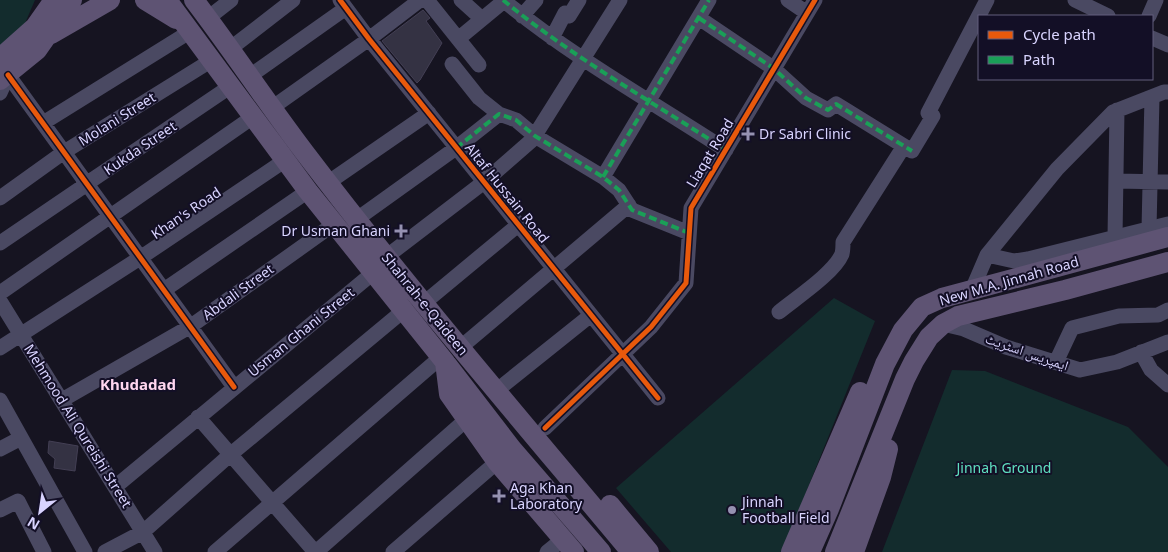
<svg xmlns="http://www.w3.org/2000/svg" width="1168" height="552" font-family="'Noto Sans','Noto Naskh Arabic',sans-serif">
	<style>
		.green { fill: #132c2d }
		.building { fill: #343243; stroke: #433f54 }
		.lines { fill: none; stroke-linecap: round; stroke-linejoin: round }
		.minor { stroke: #4a4962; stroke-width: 15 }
		.major { stroke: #5e5373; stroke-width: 20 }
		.minor-bridge { stroke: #4a4962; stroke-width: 15 }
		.quiet { stroke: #1a9f57; stroke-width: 4; stroke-dasharray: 8 4; stroke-linecap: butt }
		.cycleway-casing { stroke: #130f26; stroke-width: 8 }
		.cycleway { stroke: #e8590c; stroke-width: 5 }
		.poi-dot { fill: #9591b1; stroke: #130f26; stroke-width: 2 }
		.labels { text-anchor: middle; stroke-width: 4; stroke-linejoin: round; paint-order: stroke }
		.street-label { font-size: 14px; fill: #d9d4ff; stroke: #130f26 }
		.poi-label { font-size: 14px; fill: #d9d4ff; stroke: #130f26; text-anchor: start }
		.park-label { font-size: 14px; fill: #5fe0c0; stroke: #130f26 }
		.neighbourhood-label { font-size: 15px; font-weight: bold; fill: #ffd6f0; stroke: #130f26 }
	</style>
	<rect width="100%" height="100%" fill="#161421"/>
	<path class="green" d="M 0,0 L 35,0 L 23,28 L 0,58 Z
		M 834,298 L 875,321 L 782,552 L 671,552 L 616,488 Z
		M 952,370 L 985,371 L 1128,427 L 1168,467 L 1168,552 L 882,552 Z"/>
	<path class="building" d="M 423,10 L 430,18 L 426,21 L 442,43 L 420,80 L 417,83 L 382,41 Z
		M 49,441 L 78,446 L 75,471 L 54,468 L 55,459 L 48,453 Z"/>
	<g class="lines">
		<path class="minor" d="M 340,0 L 369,39 L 658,398
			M 427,0 L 479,65
			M 461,0 L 482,19
			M 503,0 C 572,57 651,101 726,150
			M 788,0 L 807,13
			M 1075,0 L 1108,16
			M 522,16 L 536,0
			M 1149,16 L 1156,0
			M 208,18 L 231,0
			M 699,18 L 773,68 L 806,98 L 828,110 L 836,104 L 912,151 L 933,116 L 928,113 L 987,0
			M 552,38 L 565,13 L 569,16 L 579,0
			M 1152,38 L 1168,45
			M 458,39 L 504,1
			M 231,48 L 293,0
			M 452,64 L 479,98 L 499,114
			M 8,75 L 234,387
			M 250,76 L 346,8
			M 0,93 L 8,75
			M 273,107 L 369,39 L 420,0
			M 43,123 L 191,31
			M 603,177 L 709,0
			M 92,180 L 231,86
			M 1116,181 L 1168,182
			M 329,182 L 429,113
			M 0,198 L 64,152 L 212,60
			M 357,219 L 456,148 L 499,114 L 516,120 L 535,136 L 603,177 L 619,190 L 632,210 L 689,233
			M 1149,229 L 1152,97
			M 1115,237 L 1117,110
			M 0,243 L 81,188
			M 987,255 L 1057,169 L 1113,112 L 1164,92 L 1168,92
			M 386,257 L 484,182 L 532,140 L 620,0
			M 164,290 L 308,191
			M 972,290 L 987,255 L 1014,261 L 1028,259 L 1168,224
			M 0,293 L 253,117
			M 0,301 L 155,552
			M 424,303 L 518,225
			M 779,312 C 796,298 834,273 842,254 C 843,250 843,246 843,242 L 904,146
			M 943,324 L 964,329 L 1006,347 L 1080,370 L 1117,362 L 1168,342
			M 461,347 L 629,205
			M 0,348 L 140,258 L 284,161
			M 1141,352 L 1151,370 L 1168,385
			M 1056,362 L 1072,328 L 1119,316 L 1158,315 L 1168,310
			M 496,391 L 591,315
			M 0,400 L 85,552
			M 62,400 L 191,326 L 334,224
			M 198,417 L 315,552
			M 545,428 L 651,327 L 686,283 L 691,208 L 815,0
			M 0,449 L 21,438
			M 115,487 L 373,273
			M 0,510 L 18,501 L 44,552
			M 105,552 L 143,532 L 231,454 L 403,311
			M 215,552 L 441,357
			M 316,552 L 467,419
			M 393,552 L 497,462
			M 547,552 L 563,539"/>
		<path class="major" d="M 145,0 L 176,19
			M 167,0 L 308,191 L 445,362 L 512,449 L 601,552
			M 194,0 C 232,50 267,103 305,153 C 409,290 521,420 631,552
			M 51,34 L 110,0
			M 0,58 L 35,27 L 54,0
			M 0,80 L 37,50 L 72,0
			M 445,362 L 449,394 L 497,462 L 574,552
			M 610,505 L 649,552
			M 791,552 L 860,392
			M 810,552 L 829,509 L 885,364 L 903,330 L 922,307 L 942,298 L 1168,237
			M 835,552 L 905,379 L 914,361 L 929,337 L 943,324 L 958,316 L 1065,290 L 1168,262
			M 854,552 L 881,477 L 888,449"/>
		<path class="minor-bridge" d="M 81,188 L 92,180"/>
		<path class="quiet" d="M 503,0 C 572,57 651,101 726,150
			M 699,18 L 773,68 L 806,98 L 828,110 L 836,104 L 912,151
			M 456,148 L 499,114 L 516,120 L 535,136 L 603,177 L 619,190 L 632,210 L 689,233
			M 603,177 L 709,0"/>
		<g class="cycleway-casing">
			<path id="cycleway" d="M 340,0 L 369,39 L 658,398
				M 8,75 L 234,387
				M 545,428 L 651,327 L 686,283 L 691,208 L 815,0"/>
		</g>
		<use href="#cycleway" class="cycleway"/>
	</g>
	<g class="poi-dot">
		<path d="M745.5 126.5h5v5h5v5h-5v5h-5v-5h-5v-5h5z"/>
		<path d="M398.5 223.5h5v5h5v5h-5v5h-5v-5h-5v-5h5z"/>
		<path d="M496.5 488.5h5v5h5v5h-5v5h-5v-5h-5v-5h5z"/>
		<circle cx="732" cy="510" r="5"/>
	</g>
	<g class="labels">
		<g class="street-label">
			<text transform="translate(117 119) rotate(-32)" y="5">Molani Street</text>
			<text transform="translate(140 148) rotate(-34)" y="5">Kukda Street</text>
			<text transform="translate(710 153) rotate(-59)" y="5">Liaqat Road</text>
			<text transform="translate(507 193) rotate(51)" y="5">Altaf Hussain Road</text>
			<text transform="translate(186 213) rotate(-34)" y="5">Khan's Road</text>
			<text transform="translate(1009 281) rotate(-16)" y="5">New M.A. Jinnah Road</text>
			<text transform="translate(238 292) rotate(-36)" y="5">Abdali Street</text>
			<text transform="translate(425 304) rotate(51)" y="5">Shahrah-e-Qaideen</text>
			<text transform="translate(301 332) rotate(-39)" y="5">Usman Ghani Street</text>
			<text transform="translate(1027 352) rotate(19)" y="5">ایمپریس اسٹریٹ</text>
			<text transform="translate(78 426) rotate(58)" y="5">Mehmood Ali Qureishi Street</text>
		</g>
		<g class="poi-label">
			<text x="759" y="139">Dr Sabri Clinic</text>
			<text x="390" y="236" text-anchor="end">Dr Usman Ghani</text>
			<text x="510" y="493">Aga Khan<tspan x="510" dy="16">Laboratory</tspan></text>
			<text x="742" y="507">Jinnah<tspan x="742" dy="16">Football Field</tspan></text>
		</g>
		<g class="park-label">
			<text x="1004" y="473">Jinnah Ground</text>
		</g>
		<g class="neighbourhood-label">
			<text x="138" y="390">Khudadad</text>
		</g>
	</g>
	<rect x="978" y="15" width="175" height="65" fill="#130f26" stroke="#625e7d"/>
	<rect x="988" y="31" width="25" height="8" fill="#e8590c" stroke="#625e7d"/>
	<text x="1023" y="40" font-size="15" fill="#d9d4ff">Cycle path</text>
	<rect x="988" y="56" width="25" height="8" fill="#1a9f57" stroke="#625e7d"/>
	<text x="1023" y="65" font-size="15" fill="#d9d4ff">Path</text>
	<g transform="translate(40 512) rotate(210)" stroke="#130f26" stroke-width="4" paint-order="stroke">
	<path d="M0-4L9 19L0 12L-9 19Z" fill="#d9d4ff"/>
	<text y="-8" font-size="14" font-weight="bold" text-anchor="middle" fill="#d9d4ff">N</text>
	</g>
</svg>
